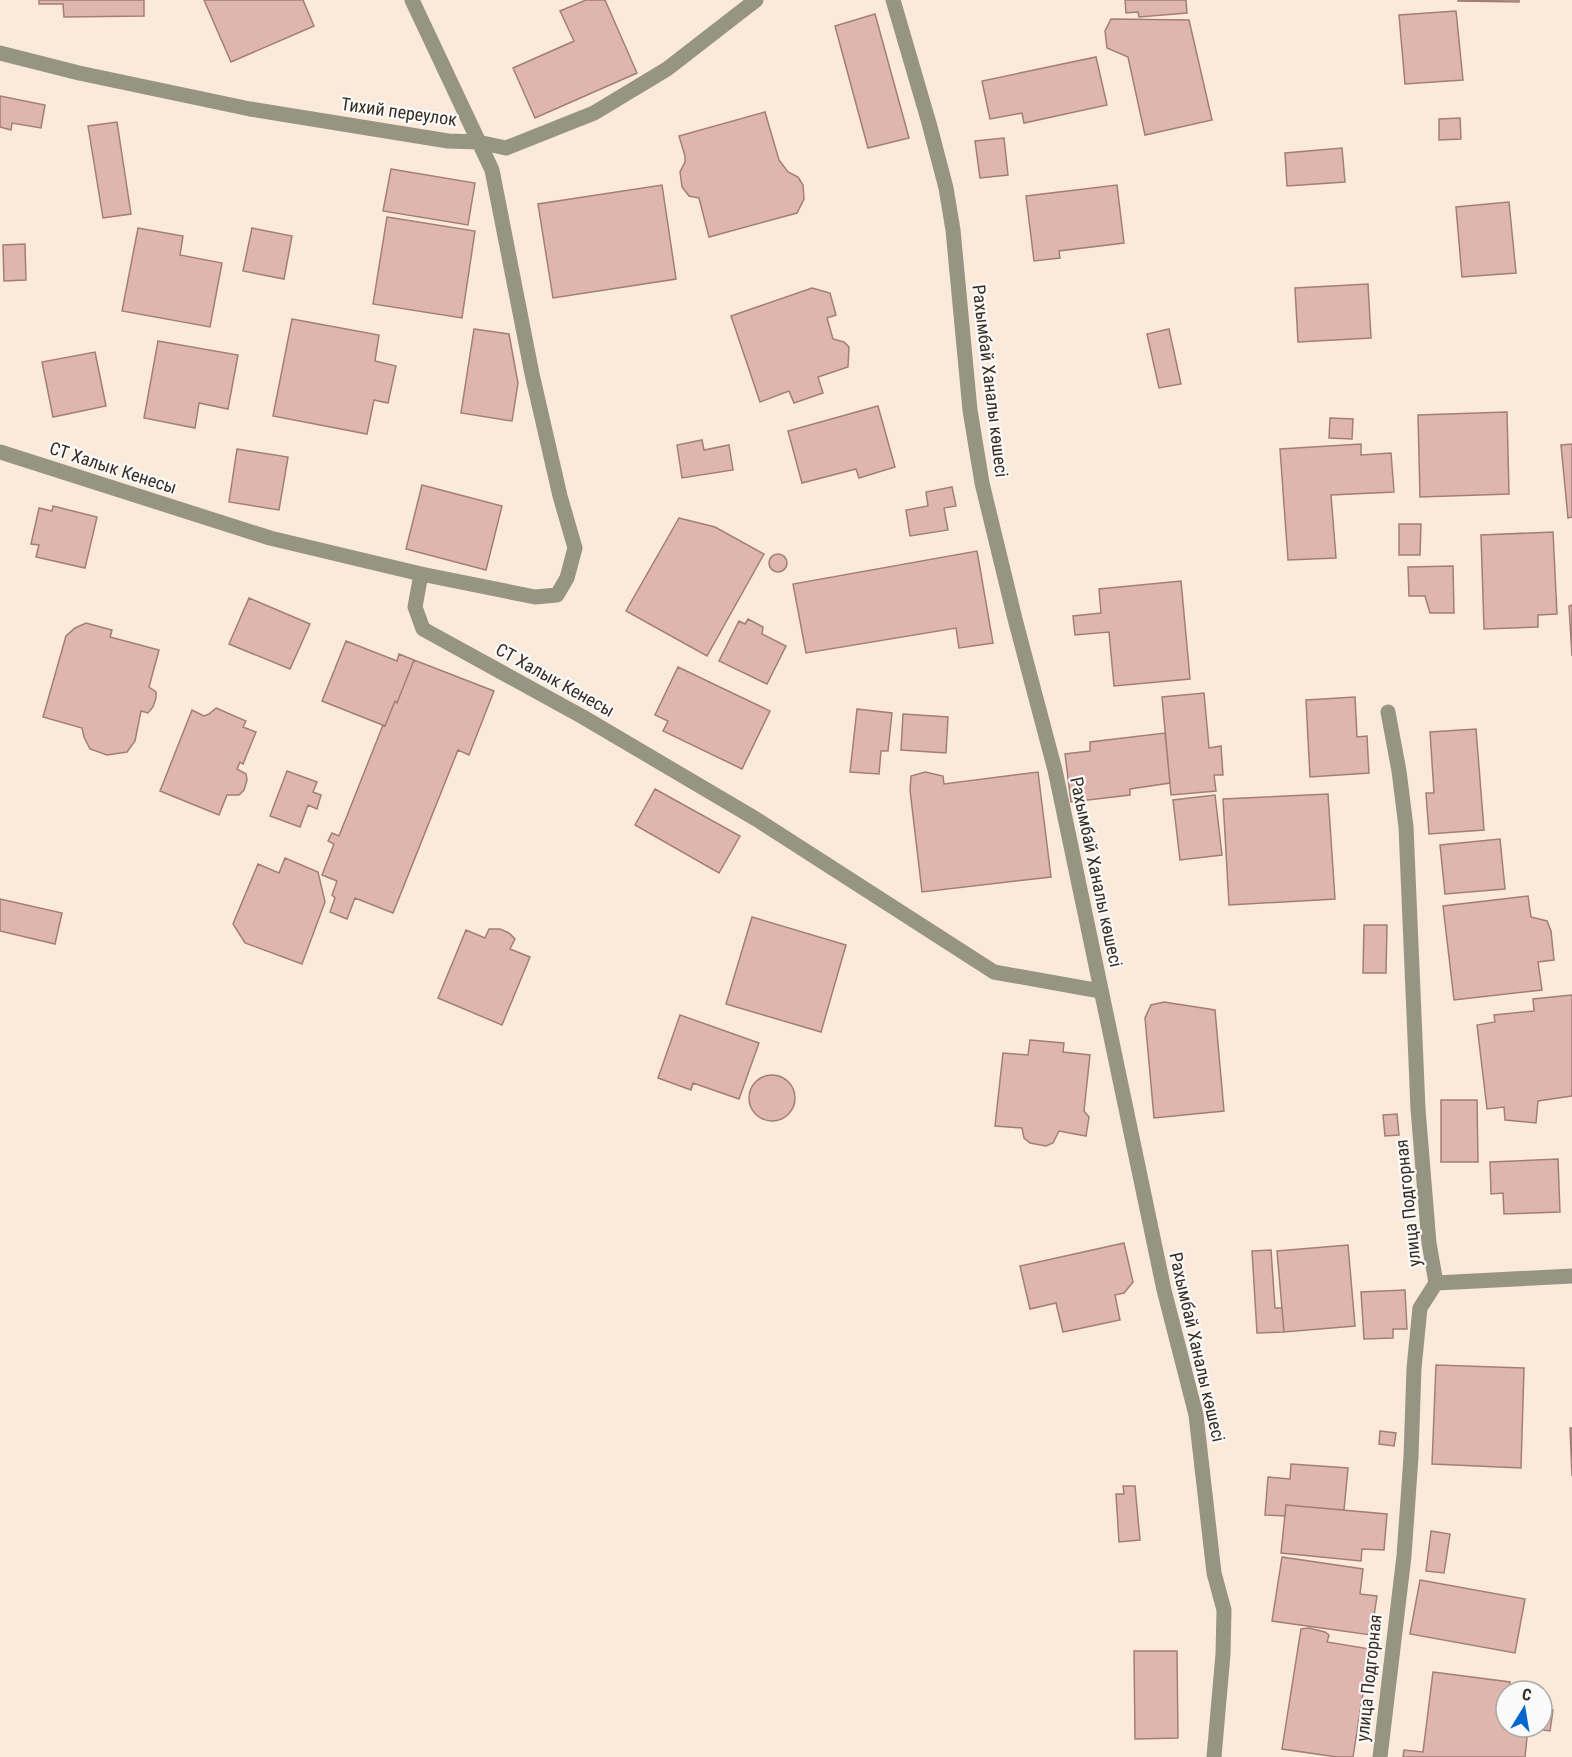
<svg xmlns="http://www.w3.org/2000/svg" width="1572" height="1757" font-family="'Roboto Condensed',sans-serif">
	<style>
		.building { fill: #deb6ae; stroke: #a37e77; stroke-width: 1.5 }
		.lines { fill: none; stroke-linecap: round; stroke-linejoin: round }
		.minor { stroke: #969483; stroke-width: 15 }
		.labels { text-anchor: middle; stroke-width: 4.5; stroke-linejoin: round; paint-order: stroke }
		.street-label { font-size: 18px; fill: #372c22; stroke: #fafafa }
	</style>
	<rect width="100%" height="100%" fill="#fbeada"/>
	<path class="building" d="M 39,0 L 144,0 L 144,16 L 64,17 L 63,4 L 39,4 Z
		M 204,0 L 303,0 L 314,26 L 231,62 Z
		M 586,0 L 605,0 L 637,73 L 535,118 L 513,68 L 574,41 L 560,11 Z
		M 1125,0 L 1186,0 L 1187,13 L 1139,17 L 1138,12 L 1126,13 Z
		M 1458,0 L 1519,0 L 1519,2 L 1458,1 Z
		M 1456,11 L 1463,80 L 1405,84 L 1399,15 Z
		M 875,14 L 909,138 L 868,148 L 835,26 Z
		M 1111,19 L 1189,20 L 1212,120 L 1145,135 L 1128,57 L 1107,48 L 1105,31 Z
		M 1096,57 L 1107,105 L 1024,123 L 1022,113 L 990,119 L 982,81 Z
		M 0,96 L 45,105 L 41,128 L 12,123 L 11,130 L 0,127 Z
		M 765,112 L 779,160 L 788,172 L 798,177 L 803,185 L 804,199 L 797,213 L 709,237 L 699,198 L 689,196 L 682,187 L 680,172 L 685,162 L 685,156 L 679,136 Z
		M 1460,118 L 1461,139 L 1439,140 L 1439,119 Z
		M 117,122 L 131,214 L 103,218 L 88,126 Z
		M 1004,138 L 1008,175 L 980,178 L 975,141 Z
		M 1342,148 L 1345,182 L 1287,186 L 1285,153 Z
		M 391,169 L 475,183 L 468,225 L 383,211 Z
		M 662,185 L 676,279 L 553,298 L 538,204 Z
		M 1117,185 L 1124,243 L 1059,251 L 1060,258 L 1034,261 L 1026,196 Z
		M 1509,202 L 1516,273 L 1462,277 L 1456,207 Z
		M 387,217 L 475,231 L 462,318 L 373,304 Z
		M 138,228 L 183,236 L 180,255 L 222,263 L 210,327 L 122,311 Z
		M 252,228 L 292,236 L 284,279 L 243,271 Z
		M 25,244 L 26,280 L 4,281 L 3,245 Z
		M 1368,284 L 1371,338 L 1298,342 L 1295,288 Z
		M 812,288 L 830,293 L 836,315 L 827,318 L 833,339 L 844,342 L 849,347 L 848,367 L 818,377 L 823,393 L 794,403 L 789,391 L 760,402 L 731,316 Z
		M 292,319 L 379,335 L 375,361 L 396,366 L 388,403 L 374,400 L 367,434 L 273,416 Z
		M 474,329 L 509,334 L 518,383 L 512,421 L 461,413 Z
		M 1169,329 L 1181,384 L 1159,388 L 1147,334 Z
		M 158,341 L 238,355 L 228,409 L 199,403 L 195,428 L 144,418 Z
		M 95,352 L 106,406 L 53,417 L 42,362 Z
		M 878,406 L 895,467 L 859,478 L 856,469 L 802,483 L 788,431 Z
		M 1507,412 L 1509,494 L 1420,497 L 1418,415 Z
		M 1330,418 L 1353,419 L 1352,439 L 1329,438 Z
		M 702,440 L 704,450 L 729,445 L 733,470 L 682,478 L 677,445 Z
		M 1361,444 L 1361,455 L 1391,453 L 1394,492 L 1331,495 L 1336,558 L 1288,560 L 1280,449 Z
		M 1572,444 L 1572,517 L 1568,518 L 1561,445 Z
		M 237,449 L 288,457 L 279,510 L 229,502 Z
		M 422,485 L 502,506 L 486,570 L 406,549 Z
		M 952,487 L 956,506 L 944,508 L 948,530 L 910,536 L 906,510 L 928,506 L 926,492 Z
		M 53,506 L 97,517 L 85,568 L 36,557 L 39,545 L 31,544 L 39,508 L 52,511 Z
		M 679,518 L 715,527 L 764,554 L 707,656 L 626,611 Z
		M 1399,524 L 1421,524 L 1420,555 L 1399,555 Z
		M 1553,532 L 1557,614 L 1538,615 L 1538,627 L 1484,629 L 1481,535 Z
		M 977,551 L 993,643 L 959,648 L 956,628 L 806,653 L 793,584 Z
		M769 563a9 9 0 1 1 18 0a9 9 0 1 1-18 0Z
		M 1453,566 L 1454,613 L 1430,613 L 1425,596 L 1409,596 L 1408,567 Z
		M 1181,581 L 1190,679 L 1114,686 L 1109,632 L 1075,635 L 1073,616 L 1101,613 L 1099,589 Z
		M 249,598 L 310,624 L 290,669 L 229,644 Z
		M 1572,605 L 1572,656 L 1569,606 Z
		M 748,619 L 763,627 L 762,634 L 786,646 L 767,684 L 719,661 L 739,621 L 745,624 Z
		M 86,623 L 112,630 L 110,637 L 159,650 L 149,687 L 156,692 L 156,698 L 153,707 L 148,713 L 141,711 L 135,741 L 127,752 L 107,755 L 90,749 L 84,737 L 82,728 L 43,717 L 66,636 L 75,628 Z
		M 346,641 L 397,661 L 399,654 L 414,660 L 397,703 L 395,701 L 385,726 L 322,701 Z
		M 414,660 L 494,691 L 469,755 L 458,750 L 393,913 L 355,898 L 347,919 L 330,912 L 335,898 L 332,895 L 337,881 L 322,875 L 334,844 L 328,841 L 332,833 L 339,836 L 383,725 L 385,726 L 395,701 L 397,703 Z
		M 678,667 L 770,711 L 742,769 L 663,731 L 668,721 L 655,715 Z
		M 1204,693 L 1209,748 L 1221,746 L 1223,775 L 1214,775 L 1216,791 L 1171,795 L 1162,697 Z
		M 1355,697 L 1357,737 L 1367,736 L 1369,773 L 1310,777 L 1306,700 Z
		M 216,708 L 246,721 L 243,727 L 256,732 L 243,764 L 240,762 L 237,769 L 246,774 L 247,780 L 244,790 L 239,795 L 227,795 L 219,815 L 160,791 L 192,710 L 204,716 L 209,714 Z
		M 857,709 L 892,713 L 888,751 L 881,751 L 879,774 L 850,772 Z
		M 903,714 L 948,717 L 946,753 L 901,750 Z
		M 1476,729 L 1484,830 L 1429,834 L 1426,793 L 1434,793 L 1430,732 Z
		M 1165,733 L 1170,783 L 1130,789 L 1130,795 L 1071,802 L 1065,754 L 1090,751 L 1090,742 Z
		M 287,771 L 317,782 L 313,792 L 321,795 L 317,809 L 308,805 L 300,827 L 270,816 Z
		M 925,772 L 943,776 L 944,784 L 1038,772 L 1051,877 L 922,892 L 910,790 L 911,776 Z
		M 655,789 L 740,836 L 719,873 L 635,825 Z
		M 1328,794 L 1335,899 L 1229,905 L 1223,799 Z
		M 1215,795 L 1222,855 L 1180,860 L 1173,800 Z
		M 1500,839 L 1505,889 L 1445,894 L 1440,845 Z
		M 285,858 L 318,872 L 325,902 L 302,964 L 245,943 L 233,924 L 258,864 L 279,873 Z
		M 1528,896 L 1531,917 L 1547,921 L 1551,931 L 1554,960 L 1538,962 L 1542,990 L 1454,1000 L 1443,906 Z
		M 0,899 L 62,913 L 55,944 L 0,931 Z
		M 752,917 L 846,945 L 821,1032 L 726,1004 Z
		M 1364,925 L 1387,925 L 1386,973 L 1363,973 Z
		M 489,929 L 500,929 L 509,933 L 515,939 L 510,949 L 530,957 L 502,1025 L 438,998 L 466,930 L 485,938 Z
		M 1572,995 L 1572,1096 L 1538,1101 L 1536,1123 L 1505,1120 L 1504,1107 L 1487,1109 L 1477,1025 L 1495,1022 L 1494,1015 L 1534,1011 L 1533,999 Z
		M 1164,1002 L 1215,1010 L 1224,1111 L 1154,1118 L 1145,1018 L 1151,1005 Z
		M 680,1015 L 759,1043 L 739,1099 L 693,1083 L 691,1090 L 658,1078 Z
		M 1030,1040 L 1064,1043 L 1063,1052 L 1090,1055 L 1084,1111 L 1089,1117 L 1086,1136 L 1059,1131 L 1053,1143 L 1046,1146 L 1030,1143 L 1024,1138 L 1022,1128 L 995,1126 L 1003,1053 L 1028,1055 Z
		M749 1098a23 23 0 1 1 46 0a23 23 0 1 1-46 0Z
		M 1441,1100 L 1477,1100 L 1478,1162 L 1441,1162 Z
		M 1397,1114 L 1399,1135 L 1385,1136 L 1383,1115 Z
		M 1558,1159 L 1560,1212 L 1504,1214 L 1503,1193 L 1491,1194 L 1490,1162 Z
		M 1124,1243 L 1133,1282 L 1124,1293 L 1115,1295 L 1120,1320 L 1063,1332 L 1056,1303 L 1030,1309 L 1020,1266 Z
		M 1348,1245 L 1355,1326 L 1284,1332 L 1277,1251 Z
		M 1271,1250 L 1275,1308 L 1282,1308 L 1284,1332 L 1257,1333 L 1252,1251 Z
		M 1405,1290 L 1407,1329 L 1393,1329 L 1393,1338 L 1364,1339 L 1361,1292 Z
		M 1436,1365 L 1524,1368 L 1521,1468 L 1432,1464 Z
		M 1570,1428 L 1572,1428 L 1572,1476 Z
		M 1380,1431 L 1396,1433 L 1394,1446 L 1379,1444 Z
		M 1291,1464 L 1348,1468 L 1344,1510 L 1286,1505 L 1285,1516 L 1265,1515 L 1268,1477 L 1290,1479 Z
		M 1123,1486 L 1135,1486 L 1140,1540 L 1119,1542 L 1116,1494 L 1124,1494 Z
		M 1286,1505 L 1387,1514 L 1384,1550 L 1362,1549 L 1361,1561 L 1281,1553 Z
		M 1431,1531 L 1450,1534 L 1444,1573 L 1426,1571 Z
		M 1282,1557 L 1363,1569 L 1360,1594 L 1377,1596 L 1371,1635 L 1272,1621 Z
		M 1420,1580 L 1525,1599 L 1515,1653 L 1410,1634 Z
		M 1309,1628 L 1325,1632 L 1329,1635 L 1327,1642 L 1370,1649 L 1353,1757 L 1337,1757 L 1282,1749 L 1301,1629 Z
		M 1134,1651 L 1177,1651 L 1178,1738 L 1135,1739 Z
		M 1433,1672 L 1510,1682 L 1509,1691 L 1506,1691 L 1506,1727 L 1528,1727 L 1525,1757 L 1403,1757 L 1404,1750 L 1423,1752 Z
		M 1542,1708 L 1553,1710 L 1550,1731 L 1537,1729 L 1537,1727 L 1542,1727 Z"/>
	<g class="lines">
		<path class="minor" d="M 893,0 L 929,123 L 946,188 L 953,230 L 970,410 L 982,483 L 1015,619 L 1055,770 L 1164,1290 L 1196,1415 L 1214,1573 L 1224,1610 L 1223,1654 L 1214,1757
			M 0,53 L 79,73 L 250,109 L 448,141 L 478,142 L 506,148 L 594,113 L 667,69 L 756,0
			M 0,452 L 270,538 L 421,574 L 535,597 L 557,595 L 567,578 L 575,548 L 560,496 L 532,374 L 492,170 L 412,0
			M 421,574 L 415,607 L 423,629 L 583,717 L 756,819 L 994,972 L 1100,991
			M 1436,1283 L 1572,1276
			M 1380,1757 L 1404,1556 L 1411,1457 L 1414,1368 L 1420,1308 L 1436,1283 L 1429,1243 L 1418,1109 L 1406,827 L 1399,771 L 1388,712"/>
	</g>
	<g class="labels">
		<g class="street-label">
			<text transform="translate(399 112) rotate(8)" y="6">Тихий переулок</text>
			<text transform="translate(990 381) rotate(83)" y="6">Рахымбай Ханалы көшесі</text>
			<text transform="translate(113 468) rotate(18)" y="6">СТ Халык Кенесы</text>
			<text transform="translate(555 680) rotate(29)" y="6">СТ Халык Кенесы</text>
			<text transform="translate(1096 872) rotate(78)" y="6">Рахымбай Ханалы көшесі</text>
			<text transform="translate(1408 1203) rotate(-96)" y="6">улица Подгорная</text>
			<text transform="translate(1197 1347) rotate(77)" y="6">Рахымбай Ханалы көшесі</text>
			<text transform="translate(1369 1678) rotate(-84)" y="6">улица Подгорная</text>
		</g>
	</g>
	<g transform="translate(1524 1709) rotate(11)"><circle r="28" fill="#fafafa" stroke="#aca8a4" stroke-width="1.5"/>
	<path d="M0-4.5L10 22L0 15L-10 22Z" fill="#0566ce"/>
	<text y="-9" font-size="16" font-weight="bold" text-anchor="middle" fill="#372c22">С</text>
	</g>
</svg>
